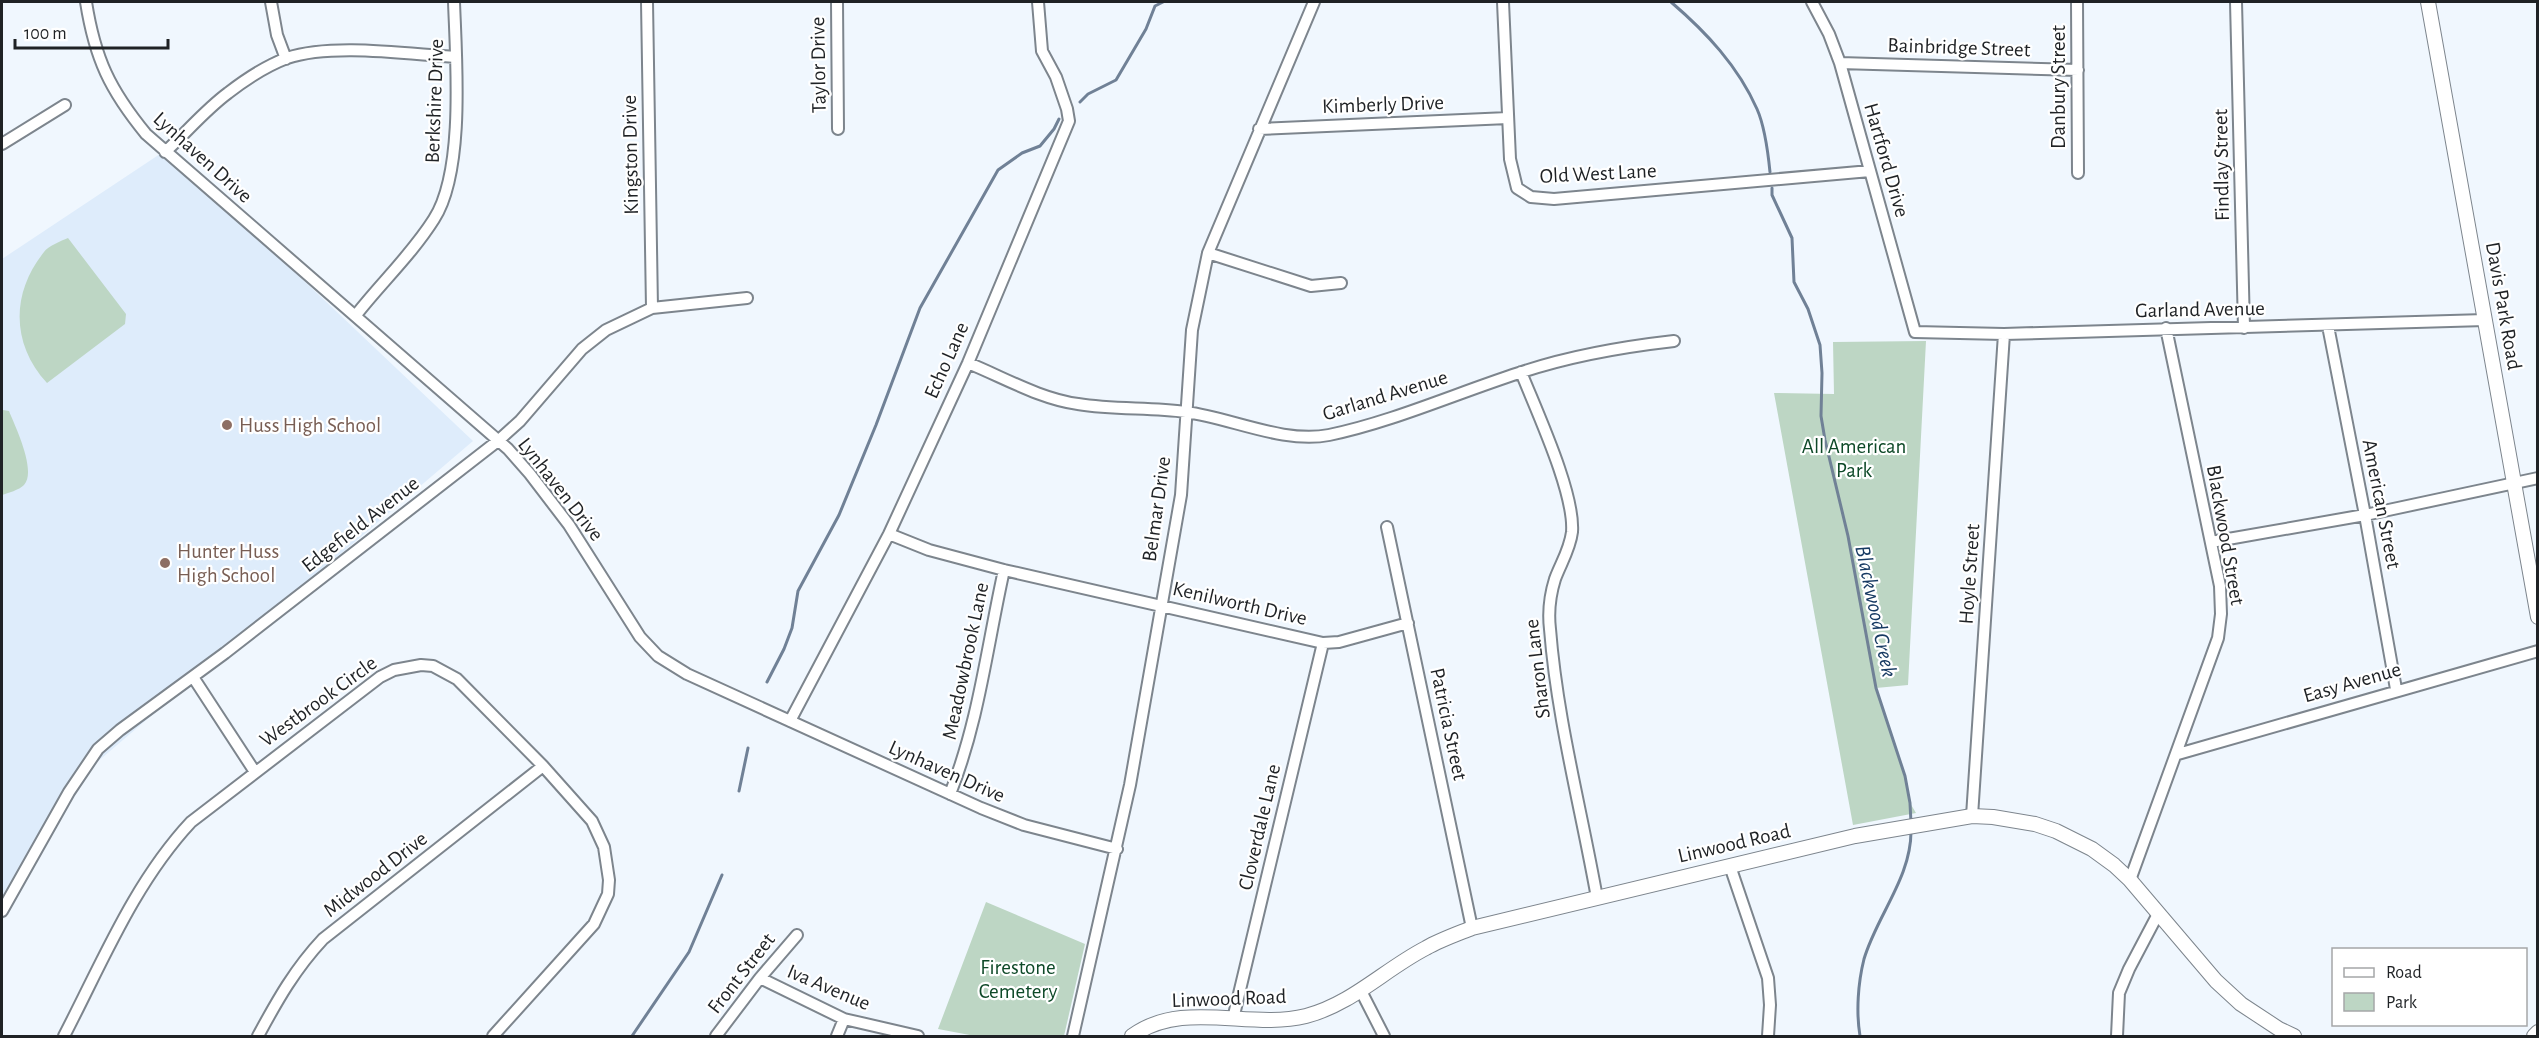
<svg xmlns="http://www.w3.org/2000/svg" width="2539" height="1038" font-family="'Alegreya Sans',sans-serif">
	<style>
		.built { fill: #deecfb }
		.green { fill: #bdd6c4 }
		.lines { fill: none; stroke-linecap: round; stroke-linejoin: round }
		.stream { stroke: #708196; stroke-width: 3 }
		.minor-casing { stroke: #7d858d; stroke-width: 14 }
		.major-casing { stroke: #7d858d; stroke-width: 16 }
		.minor { stroke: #fff; stroke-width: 10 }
		.major { stroke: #fff; stroke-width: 14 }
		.education-dot { fill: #8d6e63; stroke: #fff; stroke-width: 2 }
		.labels { text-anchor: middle; stroke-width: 4.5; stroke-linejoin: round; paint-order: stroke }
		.street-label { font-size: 21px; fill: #1f2225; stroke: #fff }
		.education-label { font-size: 21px; fill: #785e54; stroke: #fff; text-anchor: start }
		.park-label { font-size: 21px; fill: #0e4928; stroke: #fff }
		.water-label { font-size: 22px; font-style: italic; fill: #173a62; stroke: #fff }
	</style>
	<rect width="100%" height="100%" fill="#f0f7fe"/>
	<path class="built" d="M 166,150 L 473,441 L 89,769 L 2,921 L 2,259 Z"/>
	<path class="green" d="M 68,238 L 126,314 L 125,324 L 47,383 C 11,344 11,293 44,252 C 48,246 61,241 68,238 Z
		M 1926,341 L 1908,685 L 1876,688 L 1905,776 L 1910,803 L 1916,813 L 1853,825 L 1774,393 L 1834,394 L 1833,342 Z
		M 2,405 L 3,410 L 9,411 C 15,426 37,471 24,485 C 19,490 8,493 2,495 Z
		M 986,902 L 1085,944 L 1064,1036 L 975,1036 L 938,1029 Z"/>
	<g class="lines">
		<path class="stream" d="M 1671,2 C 1706,32 1738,66 1757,109 C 1765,127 1768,152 1770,172
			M 1080,102 L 1088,94 L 1116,80 L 1146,29 L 1155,6 L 1163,2
			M 1772,188 L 1772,195 L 1792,238 L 1794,282 L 1808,309 L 1820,345 L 1822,373 L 1821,416 L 1825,440 L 1848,536 L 1876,688 L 1905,776 L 1910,803 L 1911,823
			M 767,682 L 784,649 L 792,628 L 798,591 L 839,515 L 876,425 L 920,308 L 998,170 L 1022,153 L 1040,146 L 1054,129 L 1059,119
			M 739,791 L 748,748
			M 632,1036 L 689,952 L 722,875
			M 1860,1036 C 1856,1012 1858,983 1864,959 C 1877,915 1912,877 1911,829"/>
		<g class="minor-casing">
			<path id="minor" d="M 86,2 C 95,59 110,90 146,134 L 508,449 L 530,474 L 569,525 L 640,637 L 658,656 L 687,674 L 981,808 L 1024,825 L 1117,849
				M 271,2 L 277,35 L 286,59
				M 647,2 L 652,308
				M 837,2 L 838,129
				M 1503,2 L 1510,159 L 1517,188 L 1531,197 L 1554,199 L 1870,171
				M 1812,2 L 1829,34 L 1840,63 L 1915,332 L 2004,334 L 2485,320
				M 2077,2 L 2078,173
				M 2236,2 L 2244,328
				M 1840,63 L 2078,70
				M 1259,129 L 1508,118
				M 2,144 L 65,105
				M 165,152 C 186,133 205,110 228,93 C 246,79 266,66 287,58 C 333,43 406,54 455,57
				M 1208,253 L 1311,286 L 1341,283
				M 356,315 C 381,283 412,254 434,219 C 465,171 456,59 454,2
				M 2328,326 L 2365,515 L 2396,689
				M 968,363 C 1003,377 1040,399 1078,404 C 1114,410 1151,407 1186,412 C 1231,418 1284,444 1329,435 C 1392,422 1457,393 1519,373 C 1569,356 1621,347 1674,341
				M 1521,372 C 1536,410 1575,493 1572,532 C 1570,549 1561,563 1555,579 C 1550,595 1548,612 1550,629 C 1557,719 1581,808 1597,898
				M 1387,527 L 1472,928
				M 889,534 L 929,550 L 1004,570 L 1323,643 L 1339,642 L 1408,623
				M 2211,542 L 2365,515 L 2538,478
				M 193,677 L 255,772
				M 790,721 L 889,534 L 968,363 L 1069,121 L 1067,109 L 1056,77 L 1042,51 L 1038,2
				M 2178,754 L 2538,651
				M 950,794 C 979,721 987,646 1004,570
				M 1972,816 L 2004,334
				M 1730,866 L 1768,978 L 1770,1005 L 1768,1036
				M 2130,880 L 2218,638 L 2221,614 L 2220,586 L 2166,328
				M 2,911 L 69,792 L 98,749 L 120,730 L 225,653 L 499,440 L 520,421 L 582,349 L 606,330 L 652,308 L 747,298
				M 760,978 L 844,1019 L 918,1036
				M 1361,991 L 1384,1036
				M 1233,1019 L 1323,643
				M 64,1036 C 102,963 134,883 191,822 L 380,677 L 394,670 L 421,665 L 433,666 L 457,679 L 543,766 L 592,821 L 604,847 L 609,880 L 608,894 L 594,924 L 493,1036
				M 258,1036 C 278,999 295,969 323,939 L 543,766
				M 716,1036 L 760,978 L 797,935
				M 837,1036 L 844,1019
				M 1073,1036 L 1130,785 L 1181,495 L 1192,330 L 1208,253 L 1314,2
				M 2117,1036 L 2119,993 L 2129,969 L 2158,914"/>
		</g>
		<g class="major-casing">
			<path id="major" d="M 2428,2 L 2538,617
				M 1132,1036 C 1183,999 1249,1030 1306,1016 C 1352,1004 1385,969 1426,948 C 1440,940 1457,934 1472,928 L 1855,836 L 1972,816 L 1993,817 L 2035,824 L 2056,831 L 2092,849 L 2114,865 L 2130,880 L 2216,981 L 2241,1004 L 2279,1029 L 2294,1036
				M 2534,1036 L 2538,1032"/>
		</g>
		<use href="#minor" class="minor"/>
		<use href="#major" class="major"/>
	</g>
	<g class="education-dot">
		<circle cx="227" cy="425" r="6"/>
		<circle cx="165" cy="563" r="6"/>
	</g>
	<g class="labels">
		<g class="street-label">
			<text transform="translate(1959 47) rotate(2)" y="7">Bainbridge Street</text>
			<text transform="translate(818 65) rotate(-91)" y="7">Taylor Drive</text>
			<text transform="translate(2058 87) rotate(-90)" y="7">Danbury Street</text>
			<text transform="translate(434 101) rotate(-88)" y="7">Berkshire Drive</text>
			<text transform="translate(1383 104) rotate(-2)" y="7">Kimberly Drive</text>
			<text transform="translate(630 155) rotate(-91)" y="7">Kingston Drive</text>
			<text transform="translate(203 157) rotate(42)" y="7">Lynhaven Drive</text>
			<text transform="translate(1887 160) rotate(74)" y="7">Hartford Drive</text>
			<text transform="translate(2221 165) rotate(-91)" y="7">Findlay Street</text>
			<text transform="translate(1598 173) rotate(-3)" y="7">Old West Lane</text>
			<text transform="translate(2504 306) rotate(80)" y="7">Davis Park Road</text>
			<text transform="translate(2200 309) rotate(-1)" y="7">Garland Avenue</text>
			<text transform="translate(946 360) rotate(-66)" y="7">Echo Lane</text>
			<text transform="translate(1385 395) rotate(-17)" y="7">Garland Avenue</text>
			<text transform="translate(561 489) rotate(52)" y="7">Lynhaven Drive</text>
			<text transform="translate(2382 504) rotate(79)" y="7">American Street</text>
			<text transform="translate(1156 509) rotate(-82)" y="7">Belmar Drive</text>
			<text transform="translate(360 524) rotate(-38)" y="7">Edgefield Avenue</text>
			<text transform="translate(2226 535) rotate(80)" y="7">Blackwood Street</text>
			<text transform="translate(1969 574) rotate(-86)" y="7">Hoyle Street</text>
			<text transform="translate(1240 603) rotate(13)" y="7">Kenilworth Drive</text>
			<text transform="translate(965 661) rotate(-78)" y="7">Meadowbrook Lane</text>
			<text transform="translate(1537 669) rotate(-97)" y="7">Sharon Lane</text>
			<text transform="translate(2352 682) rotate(-16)" y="7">Easy Avenue</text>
			<text transform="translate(318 701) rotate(-36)" y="7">Westbrook Circle</text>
			<text transform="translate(1449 724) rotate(78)" y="7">Patricia Street</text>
			<text transform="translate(947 771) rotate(24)" y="7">Lynhaven Drive</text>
			<text transform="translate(1259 827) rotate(-77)" y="7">Cloverdale Lane</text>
			<text transform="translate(1734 843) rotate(-13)" y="7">Linwood Road</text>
			<text transform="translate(375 874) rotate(-38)" y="7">Midwood Drive</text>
			<text transform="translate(741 973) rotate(-52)" y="7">Front Street</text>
			<text transform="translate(829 987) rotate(23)" y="7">Iva Avenue</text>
			<text transform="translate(1229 998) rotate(-2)" y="7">Linwood Road</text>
		</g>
		<g class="education-label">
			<text x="239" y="432">Huss High School</text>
			<text x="177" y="558">Hunter Huss<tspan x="177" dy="24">High School</tspan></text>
		</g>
		<g class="park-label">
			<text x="1854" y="453">All American<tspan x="1854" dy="24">Park</tspan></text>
			<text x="1018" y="974">Firestone<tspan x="1018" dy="24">Cemetery</tspan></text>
		</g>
		<g class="water-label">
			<text transform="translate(1877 611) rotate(78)" y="8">Blackwood Creek</text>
		</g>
	</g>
	<rect width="2539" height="1038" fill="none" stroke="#1f2225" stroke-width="6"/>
	<rect x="2332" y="948" width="195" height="78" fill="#ffffff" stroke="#a5a7a8" stroke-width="1.5"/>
	<rect x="2344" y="968" width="30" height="9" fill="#ffffff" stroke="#a5a7a8" stroke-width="1.5"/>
	<text x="2386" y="978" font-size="18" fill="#1f2225">Road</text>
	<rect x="2344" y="993" width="30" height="18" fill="#bdd6c4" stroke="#a5a7a8" stroke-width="1.5"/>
	<text x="2386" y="1008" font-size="18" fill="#1f2225">Park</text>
	<path d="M15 39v9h153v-9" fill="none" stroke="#1f2225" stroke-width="3"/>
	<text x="24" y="39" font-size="18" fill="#1f2225" stroke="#ffffff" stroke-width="4.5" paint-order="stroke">100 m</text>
</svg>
